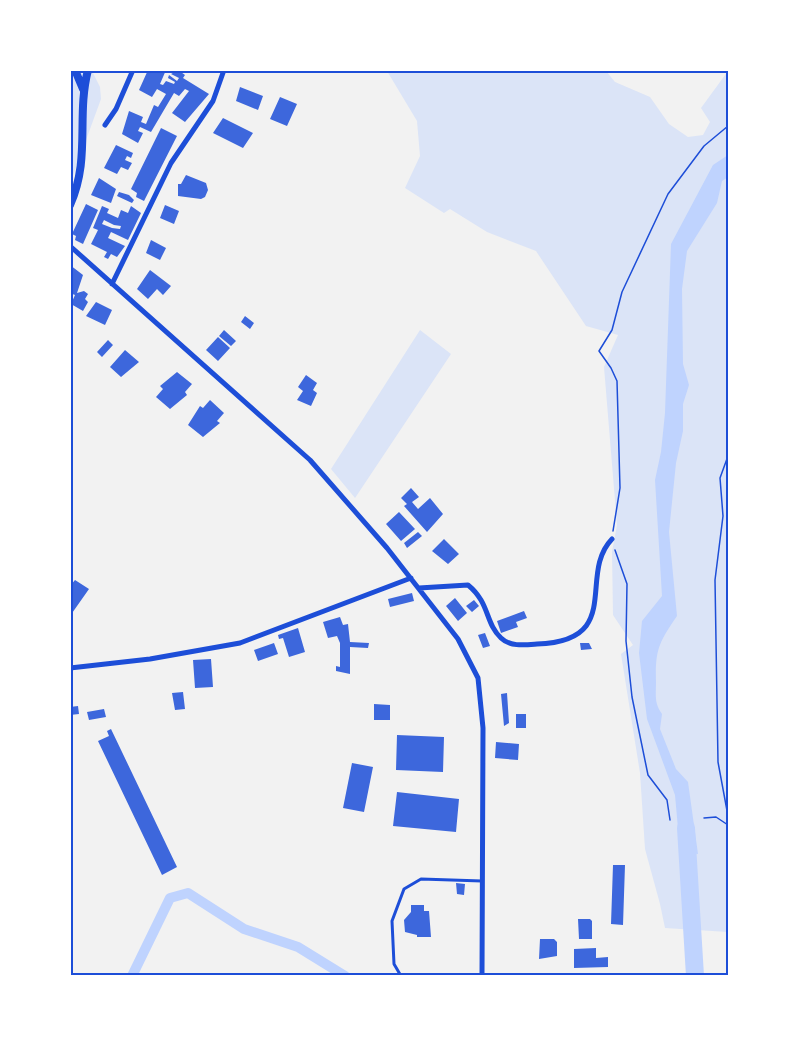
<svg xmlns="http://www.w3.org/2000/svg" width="799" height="1046" font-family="Karla,sans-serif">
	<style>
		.green { fill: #dbe4f7 }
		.water { fill: #bfd3fe }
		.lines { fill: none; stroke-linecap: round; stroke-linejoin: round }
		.canal { stroke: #bfd3fe; stroke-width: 10 }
		.river { stroke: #bfd3fe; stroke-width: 18 }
		.building { fill: #3d67dc; fill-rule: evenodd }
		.path { stroke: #1d4ed8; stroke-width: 1.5 }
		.service { stroke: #1d4ed8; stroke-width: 3 }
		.minor { stroke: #1d4ed8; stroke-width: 5 }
		.secondary { stroke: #1d4ed8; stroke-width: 8 }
		.neatline { fill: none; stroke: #1d4ed8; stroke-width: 2 }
	</style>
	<rect width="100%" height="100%" fill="#f2f2f2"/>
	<path class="green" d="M 71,71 L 92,71 L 100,87 L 101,99 L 71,181 Z
		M 387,71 L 606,71 L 615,82 L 650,97 L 669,124 L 688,137 L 703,135 L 710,122 L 701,108 L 728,71 L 728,932 L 665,928 L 660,904 L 645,849 L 640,773 L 621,654 L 633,645 L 613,615 L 612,552 L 617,525 L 604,367 L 618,335 L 586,326 L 536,251 L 487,232 L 450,209 L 444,213 L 405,188 L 420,156 L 417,121 Z
		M 420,330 L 451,354 L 355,498 L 331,469 Z"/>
	<path class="water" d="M 728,155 L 728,177 L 722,181 L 717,203 L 687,251 L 682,289 L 683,364 L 689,385 L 683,404 L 683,431 L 676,463 L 669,532 L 677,616 C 659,642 655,650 656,682 C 656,696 654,703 662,714 L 660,729 L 676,769 L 688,782 L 698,854 L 680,851 L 675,795 L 647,719 L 639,653 L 642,621 L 662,596 L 655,480 L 661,452 L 665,413 L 671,244 L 713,165 Z"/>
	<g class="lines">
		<path class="canal" d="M 132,976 L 170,898 L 188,893 L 244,929 L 298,947 L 345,976"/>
		<path class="river" d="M 686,828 L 695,976"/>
	</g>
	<path class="building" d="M 148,70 L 166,70 L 160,84 L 163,85 L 166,81 L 174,84 L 175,82 L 168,78 L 169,75 L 177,81 L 179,78 L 171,74 L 178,70 L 185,75 L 183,78 L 209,94 L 185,122 L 172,113 L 189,91 L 185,89 L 179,96 L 174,93 L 151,132 L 140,127 L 138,131 L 143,133 L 138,143 L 122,134 L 129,111 L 143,117 L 141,122 L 146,124 L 154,105 L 158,107 L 166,94 L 157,89 L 152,97 L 139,90 Z
		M 240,87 L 263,96 L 258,110 L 236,101 Z
		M 280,97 L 297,104 L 287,126 L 270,119 Z
		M 223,118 L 253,133 L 243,148 L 213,133 Z
		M 161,128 L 177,136 L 144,201 L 136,197 L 137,193 L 131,189 Z
		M 116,145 L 133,153 L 131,158 L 127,156 L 125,160 L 132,163 L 128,170 L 121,167 L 117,174 L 104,168 Z
		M 186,175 L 206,183 L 208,190 L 205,197 L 201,199 L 178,196 L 178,184 L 181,184 Z
		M 99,178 L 116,189 L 111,203 L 91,195 Z
		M 119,192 L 129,195 L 134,200 L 132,203 L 117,196 Z
		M 86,204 L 98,210 L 83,244 L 75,240 L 76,236 L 72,234 Z
		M 165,205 L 179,211 L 174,224 L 160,218 Z
		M 102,206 L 109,209 L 107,213 L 118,218 L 121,210 L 128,213 L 131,206 L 141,213 L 128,240 L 111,232 L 108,238 L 125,246 L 117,257 L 111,254 L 108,259 L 104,257 L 107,252 L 91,244 L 98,230 L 93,228 ZM 104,220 L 114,225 L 121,226 L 120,229 L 112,228 L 102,224 Z
		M 151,240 L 166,248 L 160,260 L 146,253 Z
		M 70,265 L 83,275 L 77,293 L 84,291 L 88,294 L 85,299 L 88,302 L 83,311 L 71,304 L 75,295 L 70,293 Z
		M 150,270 L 171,286 L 163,295 L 157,289 L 148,299 L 137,289 Z
		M 96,302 L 112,310 L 105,325 L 86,316 Z
		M 245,316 L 254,323 L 250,329 L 241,322 Z
		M 224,330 L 236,341 L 231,346 L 219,336 Z
		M 218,337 L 230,348 L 218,361 L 206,350 Z
		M 108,340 L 113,345 L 102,357 L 97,352 Z
		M 125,350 L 139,362 L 121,377 L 110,367 Z
		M 177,372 L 192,384 L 185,392 L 187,395 L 170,409 L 156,397 L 163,389 L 160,386 Z
		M 306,375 L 317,383 L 313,390 L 317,393 L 311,406 L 297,400 L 303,391 L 298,387 Z
		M 210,400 L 224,413 L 217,421 L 220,423 L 203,437 L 188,425 L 200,406 L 203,408 Z
		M 411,488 L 419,497 L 412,502 L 418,509 L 430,498 L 443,514 L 427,532 L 404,506 L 407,504 L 401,498 Z
		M 399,512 L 415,529 L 401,541 L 386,524 Z
		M 418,532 L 422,536 L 407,548 L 404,543 Z
		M 444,539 L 459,554 L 448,564 L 432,551 Z
		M 75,580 L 89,589 L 70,616 L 70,586 Z
		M 412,593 L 414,601 L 390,607 L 388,599 Z
		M 455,598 L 467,613 L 458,621 L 446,606 Z
		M 474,600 L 479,606 L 472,612 L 466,606 Z
		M 524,611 L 527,618 L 516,622 L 518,627 L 501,633 L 497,621 Z
		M 340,617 L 343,625 L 348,624 L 350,642 L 369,643 L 368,648 L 350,647 L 350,674 L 336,671 L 336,666 L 340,667 L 340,643 L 337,636 L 328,638 L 323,622 Z
		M 298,628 L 305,652 L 289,657 L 283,638 L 279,639 L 278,635 Z
		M 485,633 L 490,646 L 483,648 L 478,635 Z
		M 274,643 L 278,654 L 258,661 L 254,650 Z
		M 580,643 L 589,643 L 592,649 L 581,650 Z
		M 211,659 L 213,687 L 195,688 L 193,660 Z
		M 183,692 L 185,709 L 175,710 L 172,693 Z
		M 507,693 L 509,723 L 504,726 L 501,694 Z
		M 374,704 L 390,705 L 390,720 L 374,720 Z
		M 78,706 L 79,714 L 70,715 L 70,707 Z
		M 104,709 L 106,717 L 89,720 L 87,712 Z
		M 516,714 L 526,714 L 526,728 L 516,728 Z
		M 111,729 L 177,867 L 162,875 L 98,741 L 109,736 L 107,731 Z
		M 397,735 L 444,737 L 443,772 L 396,770 Z
		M 496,742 L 519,744 L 518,760 L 495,758 Z
		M 352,763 L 373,767 L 364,812 L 343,808 Z
		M 397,792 L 459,799 L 456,832 L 393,826 Z
		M 613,865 L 625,865 L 623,925 L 611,924 Z
		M 456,883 L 465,884 L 464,895 L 457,894 Z
		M 411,905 L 424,905 L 424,911 L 429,911 L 431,937 L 417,937 L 417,935 L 405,932 L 404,920 L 411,912 Z
		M 578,919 L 590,919 L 592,921 L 592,939 L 579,939 Z
		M 540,939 L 554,939 L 557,942 L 557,956 L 539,959 Z
		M 596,948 L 596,958 L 608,957 L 608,967 L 574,968 L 574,949 Z"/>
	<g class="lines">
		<path class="path" d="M 728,456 L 720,478 L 723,516 L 715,580 L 718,762 L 728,816
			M 613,531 L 620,488 L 617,381 L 611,368 L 599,351 L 612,330 L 622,292 L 668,194 L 704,146 L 728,126
			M 615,550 L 627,584 L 626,641 L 632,697 L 648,775 L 667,800 L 670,820
			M 704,818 L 716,817 L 728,825"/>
		<path class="service" d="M 401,976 L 394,964 L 392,921 L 404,889 L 421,879 L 482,881"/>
		<path class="minor" d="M 105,125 L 116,109 L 133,70
			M 70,246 L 310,460 L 387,548 L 458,639 L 478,678 L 483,728 L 482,976
			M 112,284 L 171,163 L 213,101 L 224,70
			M 419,588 L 468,585 C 490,603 485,623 501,638 C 510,647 525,645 537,644 C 625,641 577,575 612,539
			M 70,668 L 150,659 L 240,643 L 411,578"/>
		<path class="secondary" d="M 75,70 L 83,89
			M 70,205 C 91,158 76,117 88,70"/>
	</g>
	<rect width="799" height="1046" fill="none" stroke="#ffffff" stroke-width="144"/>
	<rect x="72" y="72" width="655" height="902" class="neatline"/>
</svg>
